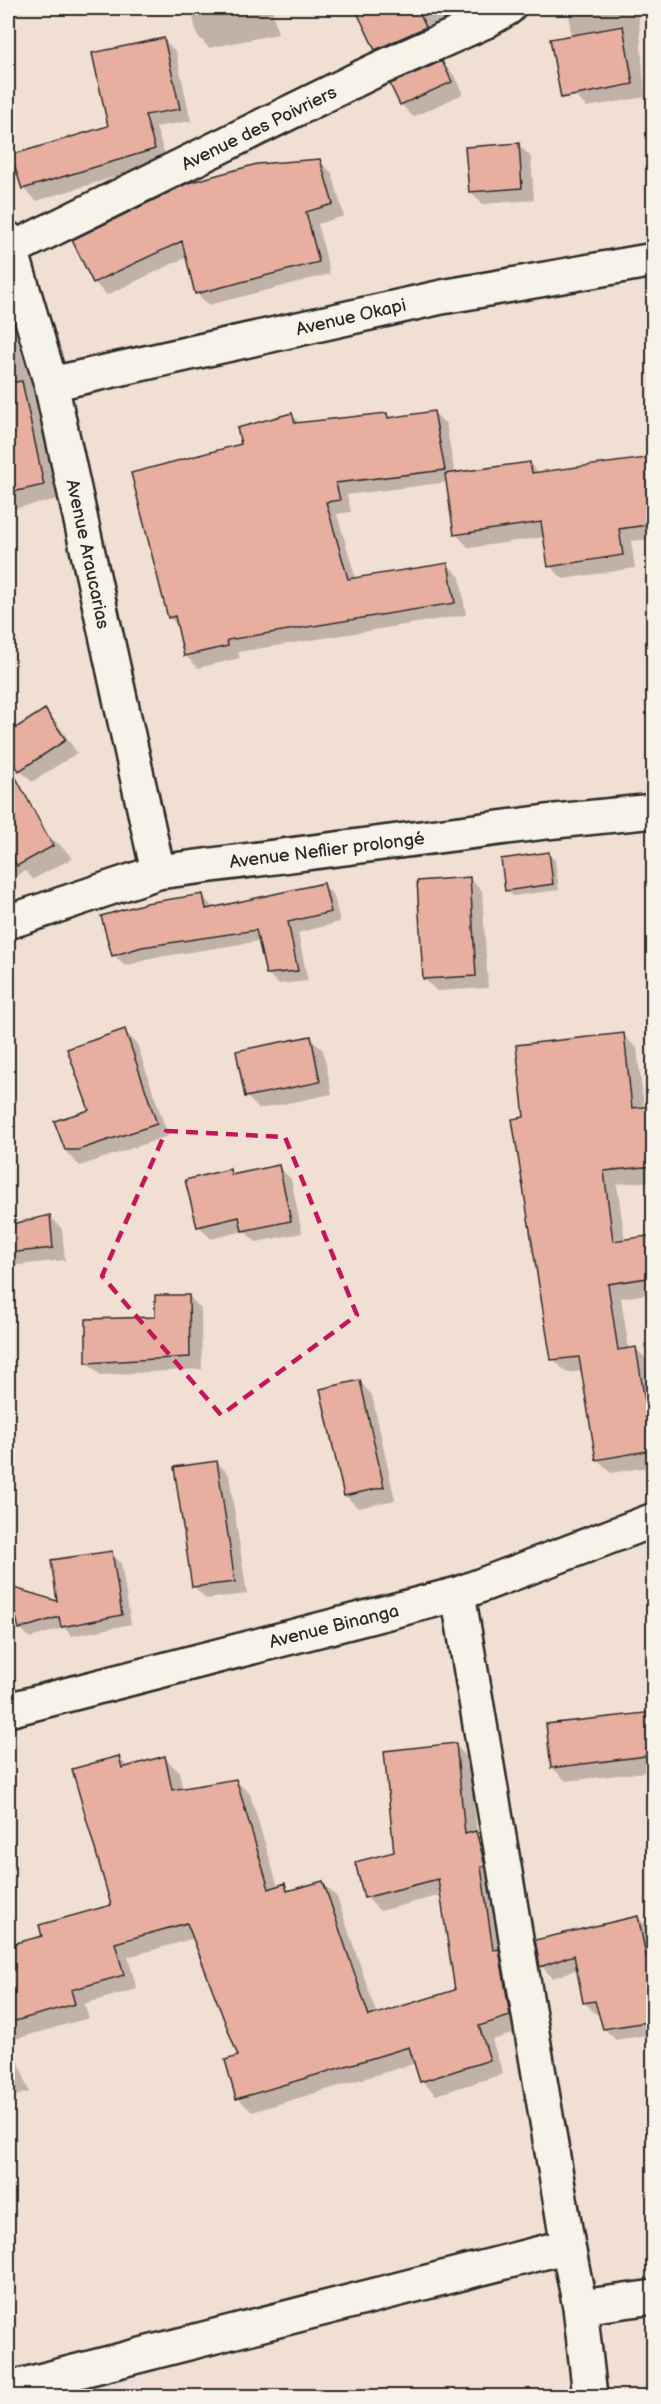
<svg xmlns="http://www.w3.org/2000/svg" width="661" height="2404" font-family="'Balsamiq Sans',sans-serif">
	<style>
		.shadow { fill: #0003 }
		.building { fill: #e8afa1; stroke: #2b2b2b; stroke-width: 1.5 }
		.lines { fill: none; stroke-linecap: round; stroke-linejoin: round }
		.minor-casing { stroke: #2b2b2b; stroke-width: 38 }
		.minor { stroke: #f7f3e8; stroke-width: 33 }
		.marked { fill: none; stroke: #c2185b; stroke-width: 4.5; stroke-dasharray: 12 8; stroke-linejoin: round }
		.labels { text-anchor: middle; stroke-width: 4.5; stroke-linejoin: round; paint-order: stroke }
		.street-label { font-size: 18px; fill: #2b2b2b; stroke: #f7f3e8 }
	</style>
	<rect width="100%" height="100%" fill="#f2dfd3"/>
	<filter id="ink" filterUnits="userSpaceOnUse"><feTurbulence type="fractalNoise" baseFrequency=".0167" numOctaves="2"/><feDisplacementMap in="SourceGraphic" scale="12" xChannelSelector="R" yChannelSelector="G"/><feConvolveMatrix kernelMatrix="1 2 1 2 8 2 1 2 1" color-interpolation-filters="sRGB"/></filter>
	<g filter="url(#ink)">
		<path class="shadow" d="M 191,8 L 272,8 L 278,34 L 209,48 L 197,35 Z
			M 357,8 L 498,8 L 393,66 L 376,49 Z
			M 569,8 L 638,8 L 645,97 L 587,107 L 574,95 Z
			M 164,40 L 176,52 L 191,121 L 156,127 L 167,161 L 36,201 L 23,188 L 109,127 Z
			M 442,63 L 454,75 L 463,94 L 413,117 L 401,104 Z
			M 518,144 L 531,157 L 534,200 L 483,204 L 470,191 Z
			M 319,161 L 332,173 L 344,216 L 318,224 L 330,274 L 209,305 L 196,293 L 187,257 L 107,295 L 94,282 Z
			M 8,323 L 14,330 L 41,414 L 58,499 L 8,510 Z
			M 433,412 L 446,424 L 455,475 L 530,464 L 539,473 L 654,458 L 654,539 L 631,541 L 635,568 L 563,579 L 550,566 L 545,537 L 469,548 L 456,534 L 448,482 L 347,495 L 351,512 L 337,514 L 356,579 L 448,565 L 460,577 L 466,615 L 238,652 L 240,658 L 198,668 L 185,655 L 179,627 L 169,617 L 242,445 L 292,415 L 300,424 L 387,415 L 391,419 Z
			M 45,710 L 57,723 L 77,753 L 32,782 L 20,770 L 8,751 L 8,735 Z
			M 8,808 L 59,844 L 73,858 L 33,879 L 25,871 L 8,880 Z
			M 548,854 L 555,860 L 559,890 L 513,896 L 506,890 Z
			M 470,879 L 482,891 L 488,988 L 437,991 L 424,979 Z
			M 324,885 L 334,896 L 340,922 L 298,933 L 308,981 L 278,984 L 267,973 L 260,941 L 153,958 L 125,966 L 114,955 L 202,895 L 214,909 Z
			M 124,1031 L 137,1044 L 168,1136 L 80,1166 L 67,1153 L 56,1122 L 91,1111 Z
			M 623,1035 L 637,1048 L 644,1108 L 654,1109 L 654,1181 L 617,1184 L 625,1241 L 654,1236 L 654,1293 L 621,1298 L 629,1350 L 636,1349 L 650,1362 L 654,1385 L 654,1466 L 611,1473 L 597,1459 L 583,1371 L 567,1373 L 553,1359 L 526,1118 Z
			M 310,1038 L 323,1050 L 332,1094 L 259,1109 L 246,1096 Z
			M 8,1055 L 13,1077 L 8,1078 Z
			M 279,1167 L 291,1179 L 302,1233 L 256,1242 L 244,1231 L 211,1239 L 199,1226 L 229,1171 L 234,1176 Z
			M 50,1216 L 62,1229 L 65,1260 L 8,1266 L 8,1227 Z
			M 189,1296 L 201,1309 L 202,1369 L 100,1375 L 88,1363 Z
			M 360,1382 L 372,1395 L 395,1500 L 358,1508 L 346,1496 L 322,1390 Z
			M 217,1462 L 229,1475 L 247,1594 L 206,1599 L 194,1587 Z
			M 111,1553 L 121,1563 L 131,1624 L 72,1636 L 64,1628 L 30,1638 L 20,1628 L 59,1603 Z
			M 654,1668 L 654,1702 L 647,1669 Z
			M 654,1713 L 654,1771 L 566,1781 L 553,1768 Z
			M 455,1745 L 469,1759 L 477,1834 L 490,1846 L 524,2030 L 492,2040 L 503,2074 L 436,2095 L 422,2081 L 416,2063 L 252,2112 L 238,2098 L 240,2057 L 195,1938 L 128,1957 L 137,1989 L 84,2004 L 89,2018 L 8,2041 L 14,2046 L 29,2092 L 8,2098 L 8,1947 L 44,1937 L 113,1906 L 118,1757 L 129,1768 L 165,1758 L 179,1772 L 183,1790 L 235,1780 L 250,1794 L 278,1887 L 284,1885 L 290,1891 L 323,1883 L 337,1897 L 377,2015 L 457,1991 L 442,1895 L 380,1911 L 366,1897 L 396,1853 Z
			M 638,1917 L 649,1929 L 654,1951 L 654,2034 L 616,2040 L 604,2029 L 600,2014 L 596,2014 L 585,2003 L 578,1969 L 553,1978 L 541,1966 Z"/>
		<path class="building" d="M 355,8 L 417,8 L 426,27 L 375,50 Z
			M 623,26 L 633,84 L 561,98 L 550,39 Z
			M 164,38 L 180,109 L 145,115 L 155,149 L 22,189 L 11,155 L 108,126 L 92,53 Z
			M 442,61 L 452,82 L 400,105 L 390,84 Z
			M 519,143 L 522,188 L 469,192 L 465,147 Z
			M 320,159 L 333,204 L 306,212 L 319,262 L 195,294 L 182,241 L 93,283 L 72,240 L 188,183 L 257,164 Z
			M 22,381 L 44,485 L 8,493 L 8,383 Z
			M 434,411 L 445,470 L 336,483 L 340,500 L 326,502 L 348,579 L 448,563 L 455,603 L 227,640 L 228,646 L 184,656 L 175,616 L 168,618 L 131,473 L 241,444 L 237,428 L 292,413 L 295,423 L 387,413 L 388,418 Z
			M 654,457 L 654,524 L 619,529 L 623,555 L 548,567 L 541,522 L 454,535 L 445,474 L 530,462 L 532,473 Z
			M 45,709 L 66,740 L 19,771 L 8,754 L 8,733 Z
			M 8,763 L 53,846 L 17,866 L 8,847 Z
			M 549,852 L 553,884 L 505,891 L 501,859 Z
			M 470,877 L 476,976 L 423,979 L 417,881 Z
			M 324,883 L 331,912 L 288,922 L 298,971 L 266,974 L 256,930 L 142,947 L 112,956 L 101,916 L 146,903 L 203,894 L 206,909 Z
			M 125,1029 L 157,1124 L 78,1150 L 65,1150 L 54,1121 L 89,1110 L 67,1049 Z
			M 624,1033 L 632,1108 L 654,1106 L 654,1166 L 604,1171 L 613,1241 L 654,1235 L 654,1277 L 608,1284 L 618,1350 L 636,1347 L 653,1450 L 596,1460 L 579,1357 L 551,1360 L 512,1119 L 524,1117 L 516,1045 Z
			M 311,1036 L 320,1082 L 245,1097 L 236,1051 Z
			M 279,1165 L 291,1221 L 242,1231 L 239,1217 L 197,1227 L 185,1180 L 230,1169 L 231,1175 Z
			M 50,1215 L 53,1248 L 8,1253 L 8,1225 Z
			M 155,1295 L 189,1295 L 190,1357 L 86,1363 L 86,1319 L 155,1317 Z
			M 360,1380 L 384,1487 L 344,1496 L 320,1389 Z
			M 217,1461 L 235,1582 L 192,1587 L 174,1467 Z
			M 112,1551 L 122,1615 L 61,1627 L 59,1617 L 19,1629 L 8,1586 L 57,1601 L 51,1560 Z
			M 654,1712 L 654,1755 L 551,1768 L 546,1724 Z
			M 456,1743 L 465,1834 L 476,1831 L 485,1865 L 481,1867 L 493,1950 L 499,1949 L 510,2016 L 479,2026 L 490,2060 L 420,2082 L 409,2047 L 236,2099 L 225,2060 L 238,2056 L 187,1923 L 115,1943 L 124,1975 L 71,1990 L 75,2004 L 8,2023 L 8,1945 L 42,1936 L 39,1925 L 111,1905 L 72,1769 L 119,1756 L 122,1768 L 165,1756 L 172,1790 L 236,1779 L 269,1889 L 285,1883 L 287,1891 L 323,1881 L 369,2016 L 455,1990 L 438,1879 L 364,1898 L 355,1862 L 394,1852 L 384,1751 Z
			M 638,1916 L 654,1995 L 654,2021 L 603,2029 L 595,2001 L 583,2003 L 574,1955 L 540,1967 L 535,1940 Z"/>
		<g class="lines">
			<g class="minor-casing">
				<path id="minor" d="M 8,239 L 51,384 L 158,872
					M 10,250 L 374,71 L 484,22 L 508,8
					M 51,384 L 442,297 L 654,260
					M 8,922 L 158,872 L 546,822 L 654,811
					M 458,1594 L 568,2246 L 580,2307 L 590,2396
					M 8,1710 L 458,1594 L 654,1520
					M 580,2307 L 654,2297
					M 8,2389 L 568,2246"/>
			</g>
			<use href="#minor" class="minor"/>
		</g>
	</g>
	<path class="marked" d="M 166,1131 L 285,1137 L 357,1315 L 221,1415 L 102,1276 Z"/>
	<g class="labels">
		<g class="street-label">
			<text transform="translate(259 128) rotate(-26)" y="6">Avenue des Poivriers</text>
			<text transform="translate(351 317) rotate(-13)" y="6">Avenue Okapi</text>
			<text transform="translate(88 554) rotate(78)" y="6">Avenue Araucarias</text>
			<text transform="translate(327 850) rotate(-7)" y="6">Avenue Neflier prolongé</text>
			<text transform="translate(334 1626) rotate(-14)" y="6">Avenue Binanga</text>
		</g>
	</g>
	<rect width="661" height="2404" fill="none" stroke="#f7f3e8" stroke-width="30"/>
	<rect x="15" y="15" width="631" height="2374" fill="none" stroke="#2b2b2b" stroke-width="2" filter="url(#ink)"/>
</svg>
